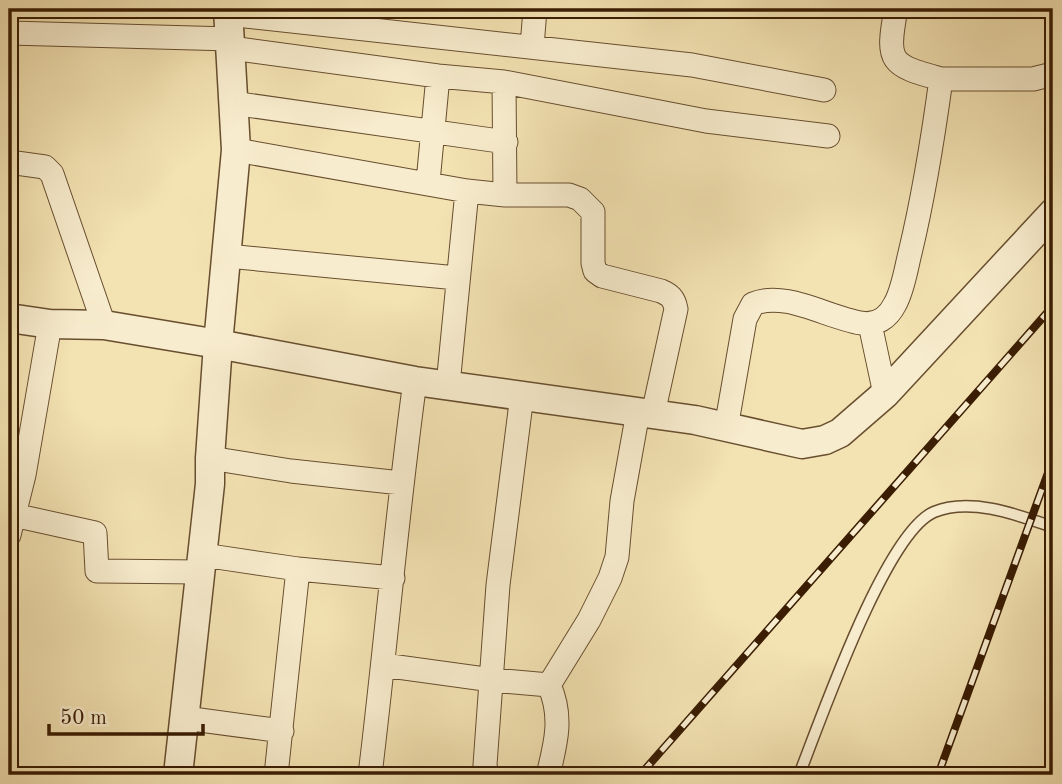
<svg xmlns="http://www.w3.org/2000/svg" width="1062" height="784" font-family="'Old Standard TT',serif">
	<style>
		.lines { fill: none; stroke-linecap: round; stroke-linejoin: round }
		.service-casing { stroke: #684e2f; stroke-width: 13 }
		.minor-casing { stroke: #684e2f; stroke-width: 25 }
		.tertiary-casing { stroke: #684e2f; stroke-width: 31 }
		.service { stroke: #f7eccd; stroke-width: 10 }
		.minor { stroke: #f7eccd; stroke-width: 23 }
		.tertiary { stroke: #f7eccd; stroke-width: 28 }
		.rail-casing { stroke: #3a1d03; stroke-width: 8 }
		.rail { stroke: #f7eccd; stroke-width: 5; stroke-dasharray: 16; stroke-linecap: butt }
	</style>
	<rect width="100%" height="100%" fill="#f3e2b2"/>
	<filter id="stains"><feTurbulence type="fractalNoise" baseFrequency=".00286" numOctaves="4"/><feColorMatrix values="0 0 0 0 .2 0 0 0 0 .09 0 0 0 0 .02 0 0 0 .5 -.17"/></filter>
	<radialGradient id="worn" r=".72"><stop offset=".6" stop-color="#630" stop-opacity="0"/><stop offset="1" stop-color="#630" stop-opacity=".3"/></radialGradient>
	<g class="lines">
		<g class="service-casing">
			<path id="service" d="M 799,775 C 820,722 885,533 934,512 C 971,497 1018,515 1053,527"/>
		</g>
		<g class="minor-casing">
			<path id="minor" d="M 896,9 C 886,63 890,65 941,79
				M 228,14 L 692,65 L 824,90
				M 9,33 L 231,39
				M 532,47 L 535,9
				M 231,48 L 438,76 L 504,82 L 706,121 L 828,136
				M 504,82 L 505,195
				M 233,103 L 506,142
				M 236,150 L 467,191 L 505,195 L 569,195 L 580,199 L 593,212 L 593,263 L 595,271 L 602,276 L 661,291 C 670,295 674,298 676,309 L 653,414
				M 9,162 L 45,167 L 52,174 L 104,325
				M 428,182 L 438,76
				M 227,256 L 457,278
				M 870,324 L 885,394
				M 448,385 L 467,191
				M 726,428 L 745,319 L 753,304 C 785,290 828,318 861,323 C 876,326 888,318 895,304 C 903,290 906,269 910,253 C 924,195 933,138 941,79 L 1033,79 L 1053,74
				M 210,458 L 291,471 L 401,483
				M 9,514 L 95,533 L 97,571 L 201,572
				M 9,535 L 24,475 L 50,324
				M 203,555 L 298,569 L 393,578
				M 383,665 L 492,680 L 549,685 C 563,716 556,743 548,775
				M 549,685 L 589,620 L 610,578 L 617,557 L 622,501 L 638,412
				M 185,718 L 282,731
				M 276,775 L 298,569
				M 370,775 C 386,644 397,512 415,381
				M 487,775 L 485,765 L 498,585 L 522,395"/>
		</g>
		<g class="tertiary-casing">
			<path id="tertiary" d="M 9,318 L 50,324 L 104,325 L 218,344 L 236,150 L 228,9
				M 178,775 L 210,484 L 210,458 L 218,344 L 415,381 L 695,420 L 802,444 L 825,440 L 840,433 L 885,394 L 1053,213"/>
		</g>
		<use href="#service" class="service"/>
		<use href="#minor" class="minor"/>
		<use href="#tertiary" class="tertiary"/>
		<g class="rail-casing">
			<path id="rail" d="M 640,775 L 1053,306
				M 938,775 L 1053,459"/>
		</g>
		<use href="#rail" class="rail"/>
	</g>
	<rect width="1062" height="784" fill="none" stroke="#f3e2b2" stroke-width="35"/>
	<rect x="10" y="10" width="1041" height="763" fill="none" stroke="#3a1d03" stroke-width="3.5"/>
	<rect x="18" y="18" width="1027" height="749" fill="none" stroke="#3a1d03" stroke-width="2"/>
	<path d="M49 724v10h154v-10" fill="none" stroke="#3a1d03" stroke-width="3.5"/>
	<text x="60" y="724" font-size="21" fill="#3a1d03" stroke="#f7eccd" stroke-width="5" paint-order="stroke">50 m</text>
	<rect width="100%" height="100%" filter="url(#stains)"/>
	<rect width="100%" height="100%" fill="url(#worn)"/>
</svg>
